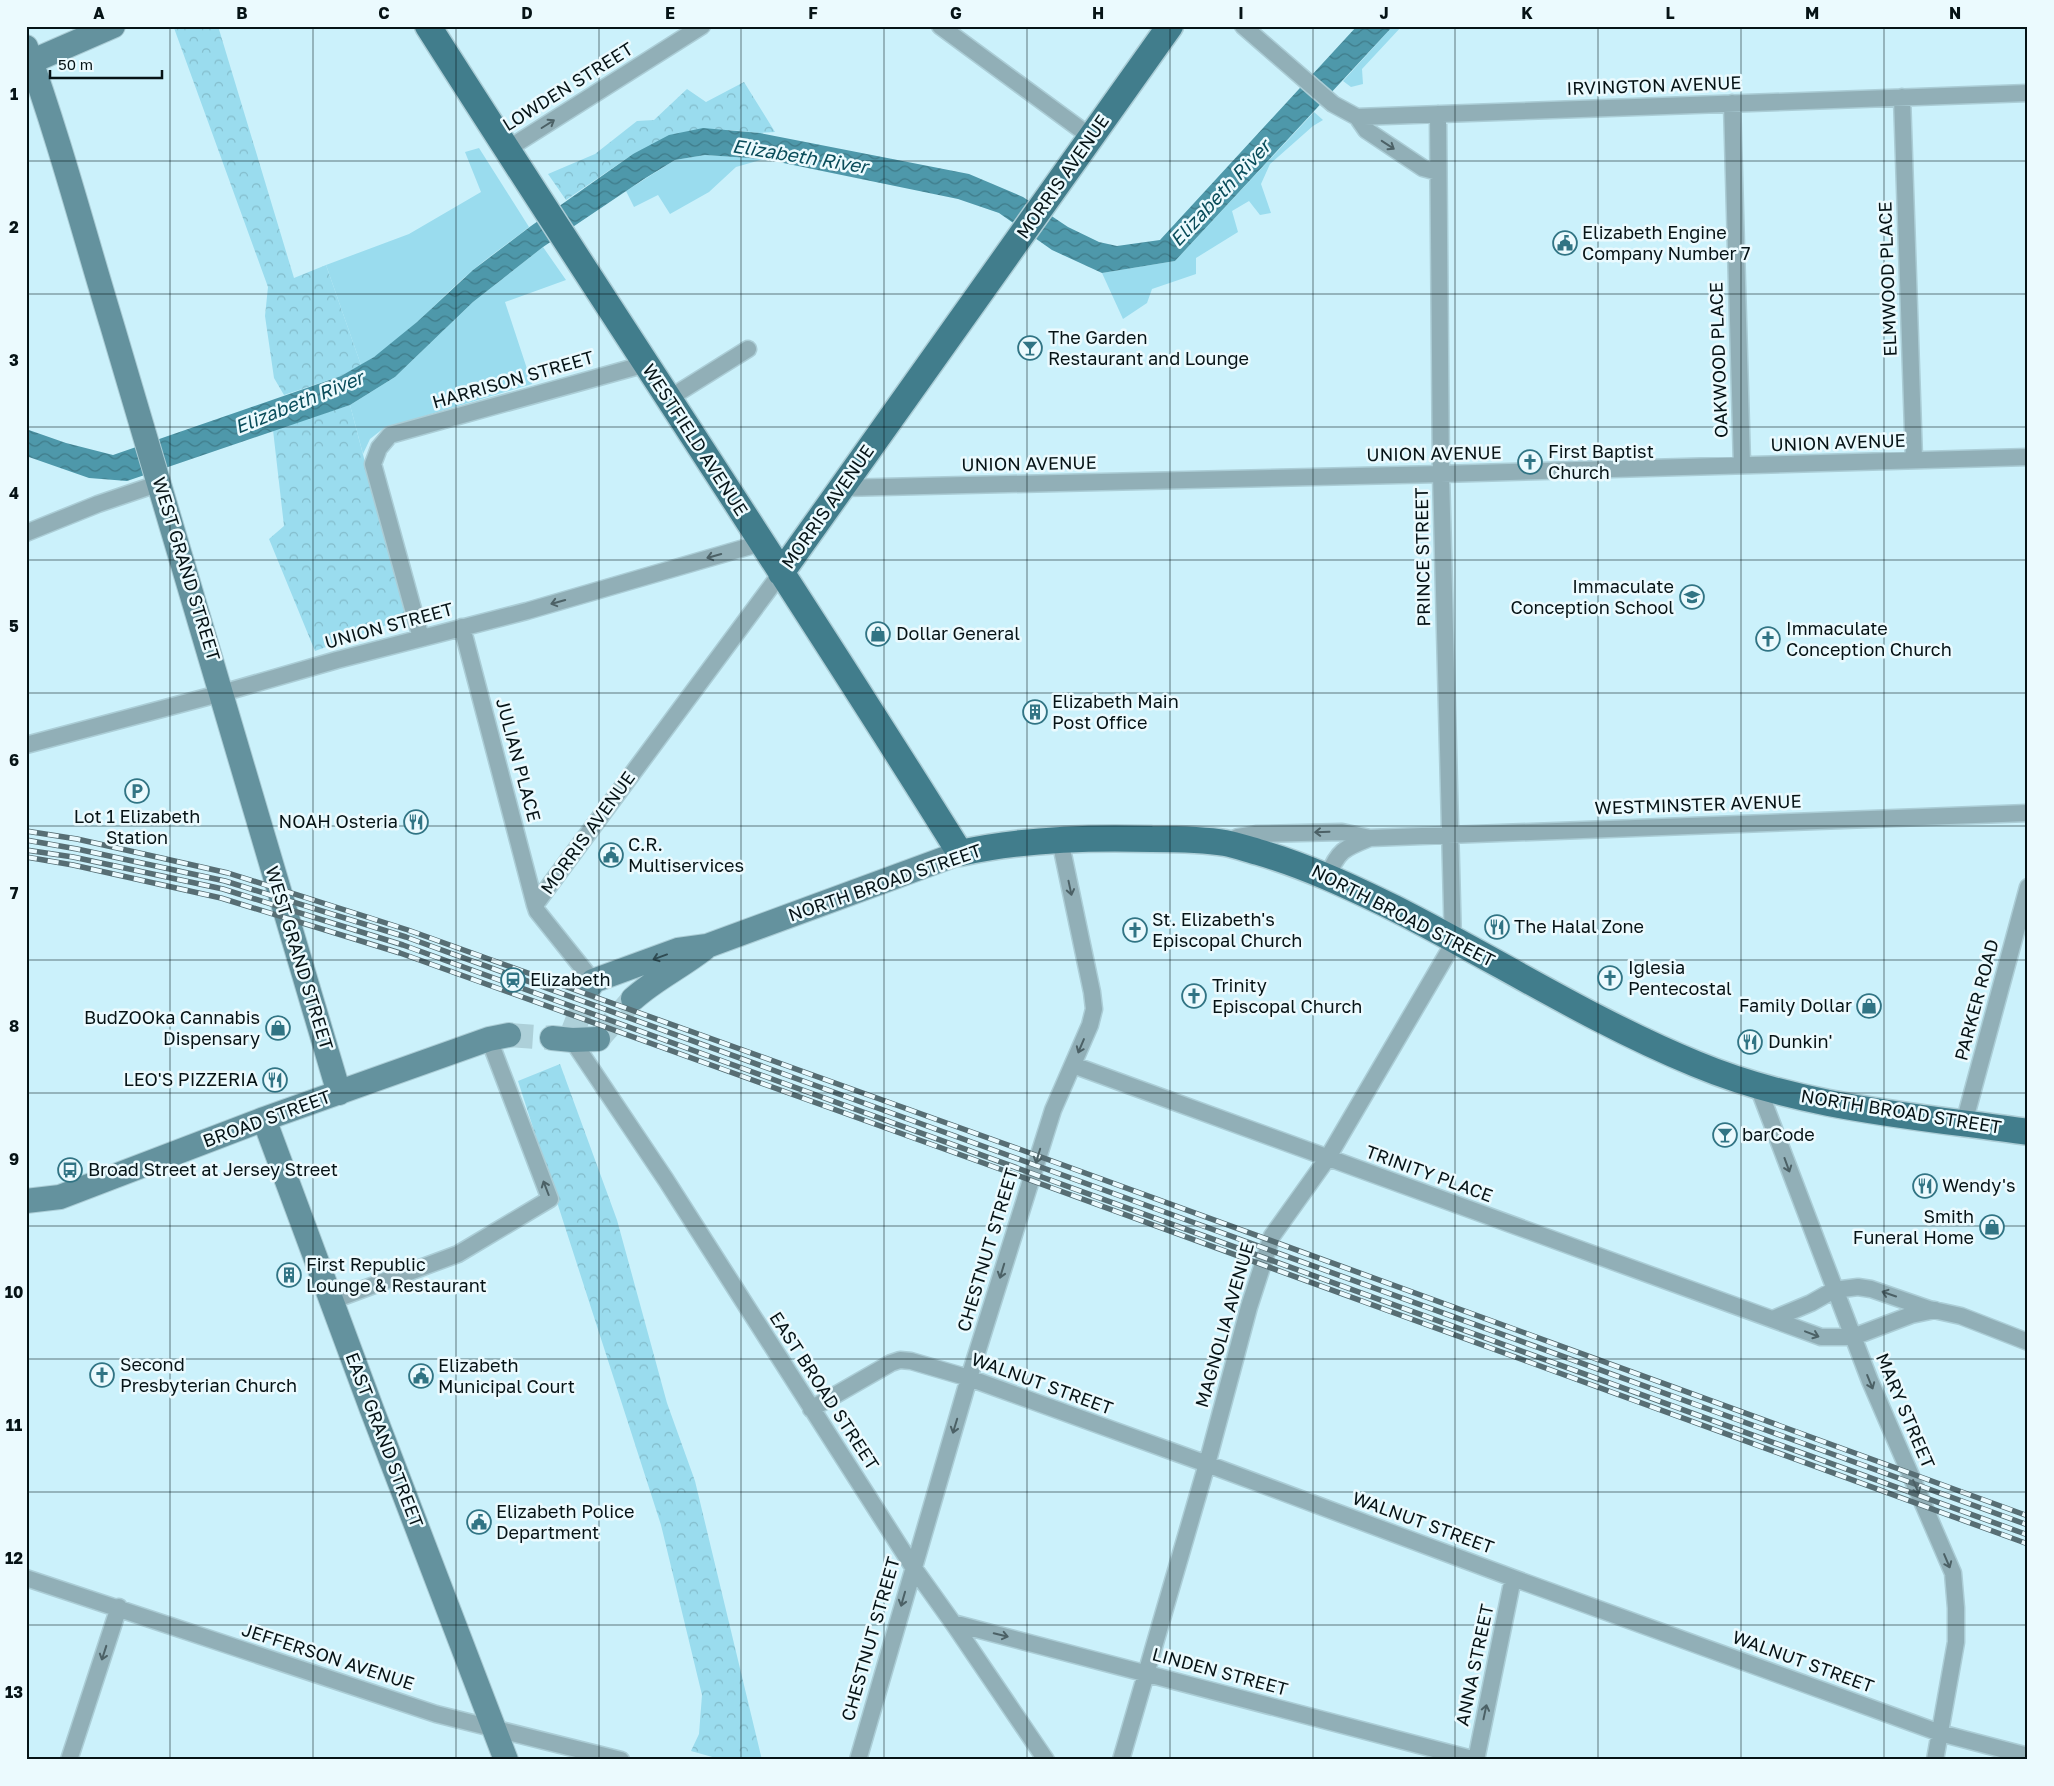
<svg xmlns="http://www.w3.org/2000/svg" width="2054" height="1786" font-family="'Golos Text',sans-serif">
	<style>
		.green { fill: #9adcee }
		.forest { fill: url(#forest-crowns) }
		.water { fill: url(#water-waves) }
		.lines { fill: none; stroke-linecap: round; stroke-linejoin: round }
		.secondary-tunnel { stroke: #add0d9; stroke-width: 24; stroke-dasharray: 24 12; stroke-linecap: butt }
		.street-casing { stroke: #abcdd6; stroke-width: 19 }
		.secondary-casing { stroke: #abcdd6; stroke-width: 26 }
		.primary-casing { stroke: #abcdd6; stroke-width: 29 }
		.street { stroke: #91afb7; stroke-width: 16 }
		.secondary { stroke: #64929e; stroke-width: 24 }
		.primary { stroke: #417d8c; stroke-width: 26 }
		.rail-casing { stroke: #576e74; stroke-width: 5.5 }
		.rail { stroke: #ebfafe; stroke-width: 4; stroke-dasharray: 11; stroke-linecap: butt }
		.oneway { stroke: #4c6166 }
		.oneway2 { stroke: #304c53 }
		.grid { fill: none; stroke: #061316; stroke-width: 1; stroke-opacity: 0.55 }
		.labels { text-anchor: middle; stroke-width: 5; stroke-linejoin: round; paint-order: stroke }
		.street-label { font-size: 18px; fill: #061316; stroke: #ebfafe }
		.poi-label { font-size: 18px; fill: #061316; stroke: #ebfafe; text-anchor: start }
		.water-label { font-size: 19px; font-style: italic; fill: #094c5a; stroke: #ebfafe }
		.neatline { fill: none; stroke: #061316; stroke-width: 2 }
		.grid-label { font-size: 16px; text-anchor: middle; font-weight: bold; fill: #061316 }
	</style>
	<defs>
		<pattern id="forest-crowns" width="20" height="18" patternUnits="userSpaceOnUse" patternTransform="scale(1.25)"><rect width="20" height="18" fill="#9adcee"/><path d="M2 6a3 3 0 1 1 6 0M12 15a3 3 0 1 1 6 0" fill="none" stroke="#83bccb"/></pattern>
		<pattern id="water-waves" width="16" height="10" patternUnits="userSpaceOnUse" patternTransform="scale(1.25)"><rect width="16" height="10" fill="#4e98aa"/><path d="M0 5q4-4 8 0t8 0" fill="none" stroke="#3f7b89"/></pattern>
	</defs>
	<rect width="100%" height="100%" fill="#cbf1fb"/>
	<path class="green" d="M 1393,26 L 1402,26 L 1362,69 L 1363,84 L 1351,87 L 1343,81 Z
		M 1314,112 L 1323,120 L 1313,126 L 1270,164 L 1261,184 L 1271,213 L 1260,215 L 1249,201 L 1232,211 L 1238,232 L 1196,258 L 1196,274 L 1152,289 L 1147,303 L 1123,319 L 1102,273 L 1175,261 Z
		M 479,148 L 529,227 C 510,242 491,255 473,270 C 436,301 404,341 361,365 L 326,265 L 409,234 L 481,192 L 465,152 Z
		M 705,155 L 764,159 L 736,167 L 709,192 L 670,214 L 658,195 L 634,207 L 626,191 L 675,160 Z
		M 543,247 L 566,280 L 505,302 L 532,384 L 384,428 L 370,439 L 363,454 L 350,405 L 395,377 L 473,302 Z"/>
	<path class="forest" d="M 177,26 L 218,26 L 294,278 L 326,265 L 361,365 L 341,376 L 284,395 L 274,378 L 265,316 L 268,287 L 174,28 Z
		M 744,82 L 775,132 L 760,133 L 731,130 L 633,154 L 566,200 L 548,174 L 595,154 L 637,121 L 654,120 L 687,89 L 706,102 Z
		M 350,405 L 406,618 L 315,651 L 269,539 L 284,526 L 273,430 Z
		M 560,1064 L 617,1220 L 667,1403 L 695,1481 L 762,1760 L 723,1760 L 691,1751 L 699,1734 L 702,1695 L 661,1525 L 518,1081 Z"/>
	<path class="water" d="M 1357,26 L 1393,26 L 1175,261 L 1102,273 L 1052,250 L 999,213 L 958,199 L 764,159 L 705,155 L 675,160 L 644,179 L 543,247 L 473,302 L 395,377 L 350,405 L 127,481 L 89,478 L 26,456 L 26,429 L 66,443 L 113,455 L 341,376 L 374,357 L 417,322 L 473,270 L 531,226 L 633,154 L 669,135 L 703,128 L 760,133 L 969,174 L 1023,197 L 1068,227 L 1099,242 L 1117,246 L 1160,240 Z"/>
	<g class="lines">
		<path class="secondary-tunnel" d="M 573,1031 L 591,985
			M 509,1035 L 552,1038
			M 598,1039 L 633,999"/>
		<g class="street-casing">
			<path id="street" d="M 940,26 L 1091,137
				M 1243,26 L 1333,104 L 1357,117 L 2028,93
				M 1902,97 L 1914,460
				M 1732,103 L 1742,465
				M 1357,117 L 1366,130 L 1423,168 L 1438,172
				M 506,150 L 702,26
				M 668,399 L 748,349
				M 840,488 L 1441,474 L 2028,457
				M 26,533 L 98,504 L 160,483
				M 462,627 L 535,905
				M 421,638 L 373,464 L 379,448 L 390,435 L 646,364
				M 26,745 L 222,693 L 337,660 L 527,611 L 761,543
				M 1228,842 L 1238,837 L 1256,834 L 1342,832 L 1370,838 L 2028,813
				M 1328,876 C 1338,850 1345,848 1370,838
				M 593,981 L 537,911 L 535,905 L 781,573
				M 572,1040 L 666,1180 L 913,1567 L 953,1623 L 1046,1760
				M 1073,1065 L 1821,1337 L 1853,1337 L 1911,1315 L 1935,1310
				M 1758,1087 L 1870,1381 L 1953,1573 L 1956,1608 L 1956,1642 L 1935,1760
				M 1964,1123 L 2028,887
				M 331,1301 L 458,1254 L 550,1199 L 489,1039
				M 1773,1319 L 1811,1303 L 1834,1290 L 1858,1287 L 1871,1289 L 1929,1309 L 1961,1316 L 2028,1342
				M 811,1409 L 891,1363 L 900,1360 L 911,1361 L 969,1378 L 1207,1464 L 1513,1578 L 1940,1733 L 2028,1756
				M 26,1578 L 436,1714 L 621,1760
				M 953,1623 L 1476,1760
				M 69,1760 L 119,1607
				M 858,1760 L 969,1378 L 1053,1110 L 1090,1025 L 1094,1009 L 1092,992 L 1060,840
				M 1121,1760 L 1207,1464 L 1249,1307 L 1272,1236 L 1327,1159 L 1453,944 L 1441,474 L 1438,114
				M 1476,1760 L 1513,1578"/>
		</g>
		<g class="secondary-casing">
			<path id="secondary" d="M 26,47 C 59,138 84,233 112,325 C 190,581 262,838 339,1093
				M 26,64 L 113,26
				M 591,985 L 593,981 L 678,950 L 707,946 L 960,853
				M 633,999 C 655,979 681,967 705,948
				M 552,1038 L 572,1040 L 598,1039
				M 264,1119 L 372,1410 L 506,1760
				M 26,1201 L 60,1197 L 264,1119 L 489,1039 L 509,1035"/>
		</g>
		<g class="primary-casing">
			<path id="primary" d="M 428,26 C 604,303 787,575 960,853 C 1023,839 1088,837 1152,839 C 1176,839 1202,839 1225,843 C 1236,845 1247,849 1258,852 C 1306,866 1349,886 1394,908 C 1495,959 1591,1021 1696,1064 C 1801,1108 1916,1116 2028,1132
				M 781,573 L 1170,26"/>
		</g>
		<use href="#street" class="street"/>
		<use href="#secondary" class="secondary"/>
		<use href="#primary" class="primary"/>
		<g class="rail-casing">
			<path id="rail" d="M 26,831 L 77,839 L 228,873 L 408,930 L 1019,1149 L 2028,1516
				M 26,840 L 77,849 L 225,881 L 406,937 L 2028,1525
				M 26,850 L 73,857 L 223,889 L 403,945 L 2028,1535
				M 26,857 L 73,865 L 221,898 L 400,953 L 1011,1173 L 2028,1544"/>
		</g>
		<use href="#rail" class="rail"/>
	</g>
	<defs><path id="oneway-shaft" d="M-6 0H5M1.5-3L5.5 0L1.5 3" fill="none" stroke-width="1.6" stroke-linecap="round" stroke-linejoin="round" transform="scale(1.25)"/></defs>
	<g class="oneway">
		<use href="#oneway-shaft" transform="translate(548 124) rotate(-32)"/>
		<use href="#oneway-shaft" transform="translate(1388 145) rotate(33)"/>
		<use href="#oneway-shaft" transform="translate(714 556) rotate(164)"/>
		<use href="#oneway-shaft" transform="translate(558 602) rotate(164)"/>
		<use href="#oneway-shaft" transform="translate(1322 832) rotate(178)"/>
		<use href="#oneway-shaft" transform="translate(1070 888) rotate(78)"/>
		<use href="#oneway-shaft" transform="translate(1081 1046) rotate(113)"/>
		<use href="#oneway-shaft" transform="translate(1038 1156) rotate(107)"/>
		<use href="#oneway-shaft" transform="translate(1787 1165) rotate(70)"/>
		<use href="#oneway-shaft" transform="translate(546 1188) rotate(-111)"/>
		<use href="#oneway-shaft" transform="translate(1002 1271) rotate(107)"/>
		<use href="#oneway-shaft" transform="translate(1889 1294) rotate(-161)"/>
		<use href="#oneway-shaft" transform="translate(1812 1334) rotate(21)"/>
		<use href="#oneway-shaft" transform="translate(1870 1382) rotate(68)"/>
		<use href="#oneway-shaft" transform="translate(955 1426) rotate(107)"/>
		<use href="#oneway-shaft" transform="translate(1916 1487) rotate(67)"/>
		<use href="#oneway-shaft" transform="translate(1947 1561) rotate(67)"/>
		<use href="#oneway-shaft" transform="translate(903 1599) rotate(106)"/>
		<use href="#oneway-shaft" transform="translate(1001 1635) rotate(14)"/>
		<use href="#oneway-shaft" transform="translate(104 1653) rotate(108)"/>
		<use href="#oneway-shaft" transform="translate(1485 1712) rotate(-78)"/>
	</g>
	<use class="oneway2" href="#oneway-shaft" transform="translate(660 957) rotate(160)"/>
	<path class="grid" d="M 170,26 L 170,1760M 313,26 L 313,1760M 456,26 L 456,1760M 599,26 L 599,1760M 741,26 L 741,1760M 884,26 L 884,1760M 1027,26 L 1027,1760M 1170,26 L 1170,1760M 1313,26 L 1313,1760M 1455,26 L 1455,1760M 1598,26 L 1598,1760M 1741,26 L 1741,1760M 1884,26 L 1884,1760M 26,161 L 2028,161M 26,294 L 2028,294M 26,427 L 2028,427M 26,560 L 2028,560M 26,693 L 2028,693M 26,826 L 2028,826M 26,960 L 2028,960M 26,1093 L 2028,1093M 26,1226 L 2028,1226M 26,1359 L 2028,1359M 26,1492 L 2028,1492M 26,1625 L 2028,1625"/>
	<defs>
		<g id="civic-ring" transform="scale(1.25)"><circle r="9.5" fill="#ebfafe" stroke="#317484" stroke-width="1.5"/><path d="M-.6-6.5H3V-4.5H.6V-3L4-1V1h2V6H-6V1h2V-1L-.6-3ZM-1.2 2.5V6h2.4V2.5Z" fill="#317484"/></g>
		<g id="bar-ring" transform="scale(1.25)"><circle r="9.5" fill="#ebfafe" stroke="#317484" stroke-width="1.5"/><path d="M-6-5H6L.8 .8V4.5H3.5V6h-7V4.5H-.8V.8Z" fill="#317484"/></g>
		<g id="church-ring" transform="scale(1.25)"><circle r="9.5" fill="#ebfafe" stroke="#317484" stroke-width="1.5"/><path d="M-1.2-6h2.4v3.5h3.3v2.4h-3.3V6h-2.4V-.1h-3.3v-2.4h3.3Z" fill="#317484"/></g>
		<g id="school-ring" transform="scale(1.25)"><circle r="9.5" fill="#ebfafe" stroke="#317484" stroke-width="1.5"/><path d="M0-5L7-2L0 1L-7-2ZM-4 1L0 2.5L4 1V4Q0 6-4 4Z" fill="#317484"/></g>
		<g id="shop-ring" transform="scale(1.25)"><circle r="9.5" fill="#ebfafe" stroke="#317484" stroke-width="1.5"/><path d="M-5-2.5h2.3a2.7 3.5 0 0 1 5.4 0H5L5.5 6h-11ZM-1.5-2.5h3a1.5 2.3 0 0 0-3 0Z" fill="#317484"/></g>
		<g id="building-ring" transform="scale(1.25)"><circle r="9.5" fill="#ebfafe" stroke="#317484" stroke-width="1.5"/><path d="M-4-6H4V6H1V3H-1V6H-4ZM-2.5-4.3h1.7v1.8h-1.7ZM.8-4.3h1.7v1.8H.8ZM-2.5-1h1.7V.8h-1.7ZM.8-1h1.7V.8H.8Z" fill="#317484"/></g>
		<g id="parking-ring" transform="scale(1.25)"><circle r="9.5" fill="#ebfafe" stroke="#317484" stroke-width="1.5"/><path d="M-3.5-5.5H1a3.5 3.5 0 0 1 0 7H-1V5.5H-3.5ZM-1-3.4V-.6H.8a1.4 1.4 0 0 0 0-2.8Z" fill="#317484"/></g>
		<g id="restaurant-ring" transform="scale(1.25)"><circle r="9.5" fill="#ebfafe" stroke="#317484" stroke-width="1.5"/><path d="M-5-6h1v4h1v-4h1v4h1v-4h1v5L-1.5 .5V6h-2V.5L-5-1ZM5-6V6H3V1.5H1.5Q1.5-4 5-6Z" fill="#317484"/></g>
		<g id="station-ring" transform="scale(1.25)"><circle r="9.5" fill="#ebfafe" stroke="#317484" stroke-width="1.5"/><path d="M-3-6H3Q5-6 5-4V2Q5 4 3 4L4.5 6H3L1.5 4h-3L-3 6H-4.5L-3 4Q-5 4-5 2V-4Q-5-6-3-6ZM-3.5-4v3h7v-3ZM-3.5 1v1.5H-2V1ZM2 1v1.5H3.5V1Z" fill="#317484"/></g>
		<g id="bus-ring" transform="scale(1.25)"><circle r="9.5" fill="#ebfafe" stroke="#317484" stroke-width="1.5"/><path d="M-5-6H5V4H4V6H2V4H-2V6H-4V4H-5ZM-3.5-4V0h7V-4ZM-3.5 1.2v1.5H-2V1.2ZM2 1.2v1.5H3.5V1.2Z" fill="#317484"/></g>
	</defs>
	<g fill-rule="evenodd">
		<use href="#civic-ring" x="1565" y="243"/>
		<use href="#bar-ring" x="1030" y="348"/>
		<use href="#church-ring" x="1530" y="462"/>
		<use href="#school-ring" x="1692" y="597"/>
		<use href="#shop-ring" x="878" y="634"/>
		<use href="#church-ring" x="1768" y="639"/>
		<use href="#building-ring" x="1035" y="712"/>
		<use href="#parking-ring" x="137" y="791"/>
		<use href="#restaurant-ring" x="416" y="822"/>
		<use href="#civic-ring" x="611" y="855"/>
		<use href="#restaurant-ring" x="1497" y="927"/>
		<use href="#church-ring" x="1135" y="930"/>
		<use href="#church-ring" x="1610" y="978"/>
		<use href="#station-ring" x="513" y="980"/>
		<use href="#church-ring" x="1194" y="996"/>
		<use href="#shop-ring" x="1869" y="1006"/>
		<use href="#shop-ring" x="278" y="1028"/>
		<use href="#restaurant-ring" x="1750" y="1042"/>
		<use href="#restaurant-ring" x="275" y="1080"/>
		<use href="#bar-ring" x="1725" y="1135"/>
		<use href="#bus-ring" x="70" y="1170"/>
		<use href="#restaurant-ring" x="1925" y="1186"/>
		<use href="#shop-ring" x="1992" y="1227"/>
		<use href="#building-ring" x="289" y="1275"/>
		<use href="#church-ring" x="102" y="1375"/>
		<use href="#civic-ring" x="421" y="1376"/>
		<use href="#civic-ring" x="479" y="1522"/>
	</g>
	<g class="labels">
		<g class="street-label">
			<text transform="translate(1654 86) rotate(-2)" y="6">IRVINGTON AVENUE</text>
			<text transform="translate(568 87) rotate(-32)" y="6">LOWDEN STREET</text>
			<text transform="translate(1063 177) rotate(-55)" y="6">MORRIS AVENUE</text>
			<text transform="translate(1888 279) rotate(-92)" y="6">ELMWOOD PLACE</text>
			<text transform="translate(1719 360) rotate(-92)" y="6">OAKWOOD PLACE</text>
			<text transform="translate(513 380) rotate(-16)" y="6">HARRISON STREET</text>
			<text transform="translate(695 440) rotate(57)" y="6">WESTFIELD AVENUE</text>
			<text transform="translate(1838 443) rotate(-2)" y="6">UNION AVENUE</text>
			<text transform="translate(1434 454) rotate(-1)" y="6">UNION AVENUE</text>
			<text transform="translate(1029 464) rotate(-1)" y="6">UNION AVENUE</text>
			<text transform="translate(828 507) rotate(-55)" y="6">MORRIS AVENUE</text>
			<text transform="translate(1423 557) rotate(-91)" y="6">PRINCE STREET</text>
			<text transform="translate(186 569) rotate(73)" y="6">WEST GRAND STREET</text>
			<text transform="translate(389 626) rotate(-15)" y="6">UNION STREET</text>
			<text transform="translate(518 760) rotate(75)" y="6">JULIAN PLACE</text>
			<text transform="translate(1698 805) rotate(-2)" y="6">WESTMINSTER AVENUE</text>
			<text transform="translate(588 833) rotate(-54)" y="6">MORRIS AVENUE</text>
			<text transform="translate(885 883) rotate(-19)" y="6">NORTH BROAD STREET</text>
			<text transform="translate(1403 916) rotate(27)" y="6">NORTH BROAD STREET</text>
			<text transform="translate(299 958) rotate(73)" y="6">WEST GRAND STREET</text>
			<text transform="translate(1977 1000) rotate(-75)" y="6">PARKER ROAD</text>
			<text transform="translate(1901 1112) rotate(9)" y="6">NORTH BROAD STREET</text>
			<text transform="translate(267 1119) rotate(-20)" y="6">BROAD STREET</text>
			<text transform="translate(1429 1174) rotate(20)" y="6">TRINITY PLACE</text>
			<text transform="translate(988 1250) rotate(-73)" y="6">CHESTNUT STREET</text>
			<text transform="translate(1225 1325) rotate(-74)" y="6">MAGNOLIA AVENUE</text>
			<text transform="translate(1042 1384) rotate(20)" y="6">WALNUT STREET</text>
			<text transform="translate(824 1391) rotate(57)" y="6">EAST BROAD STREET</text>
			<text transform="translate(1905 1411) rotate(67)" y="6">MARY STREET</text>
			<text transform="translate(384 1440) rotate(69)" y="6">EAST GRAND STREET</text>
			<text transform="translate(1423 1523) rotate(20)" y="6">WALNUT STREET</text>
			<text transform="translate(871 1639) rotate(-74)" y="6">CHESTNUT STREET</text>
			<text transform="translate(328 1657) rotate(18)" y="6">JEFFERSON AVENUE</text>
			<text transform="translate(1803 1662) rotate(20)" y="6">WALNUT STREET</text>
			<text transform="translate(1475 1665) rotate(-78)" y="6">ANNA STREET</text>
			<text transform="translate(1220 1672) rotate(15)" y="6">LINDEN STREET</text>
		</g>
		<g class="poi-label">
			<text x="1582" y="239">Elizabeth Engine<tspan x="1582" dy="21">Company Number 7</tspan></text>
			<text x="1048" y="344">The Garden<tspan x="1048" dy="21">Restaurant and Lounge</tspan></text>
			<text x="1548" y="458">First Baptist<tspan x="1548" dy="21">Church</tspan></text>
			<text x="1674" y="593" text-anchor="end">Immaculate<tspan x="1674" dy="21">Conception School</tspan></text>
			<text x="1786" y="635">Immaculate<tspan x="1786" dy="21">Conception Church</tspan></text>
			<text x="896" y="640">Dollar General</text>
			<text x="1052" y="708">Elizabeth Main<tspan x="1052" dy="21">Post Office</tspan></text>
			<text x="137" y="823" text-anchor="middle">Lot 1 Elizabeth<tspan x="137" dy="21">Station</tspan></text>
			<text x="398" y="828" text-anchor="end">NOAH Osteria</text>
			<text x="628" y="851">C.R.<tspan x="628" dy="21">Multiservices</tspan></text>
			<text x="1152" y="926">St. Elizabeth's<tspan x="1152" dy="21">Episcopal Church</tspan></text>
			<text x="1514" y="933">The Halal Zone</text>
			<text x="1628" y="974">Iglesia<tspan x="1628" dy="21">Pentecostal</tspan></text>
			<text x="530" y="986">Elizabeth</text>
			<text x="1212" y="992">Trinity<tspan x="1212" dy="21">Episcopal Church</tspan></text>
			<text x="1852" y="1012" text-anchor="end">Family Dollar</text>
			<text x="260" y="1024" text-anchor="end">BudZOOka Cannabis<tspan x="260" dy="21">Dispensary</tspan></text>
			<text x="1768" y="1048">Dunkin'</text>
			<text x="258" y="1086" text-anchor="end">LEO'S PIZZERIA</text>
			<text x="1742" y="1141">barCode</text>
			<text x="88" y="1176">Broad Street at Jersey Street</text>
			<text x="1942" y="1192">Wendy's</text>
			<text x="1974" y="1223" text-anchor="end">Smith<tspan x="1974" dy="21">Funeral Home</tspan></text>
			<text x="306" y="1271">First Republic<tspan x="306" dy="21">Lounge &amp; Restaurant</tspan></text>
			<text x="120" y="1371">Second<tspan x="120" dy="21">Presbyterian Church</tspan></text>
			<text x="438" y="1372">Elizabeth<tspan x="438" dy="21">Municipal Court</tspan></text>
			<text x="496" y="1518">Elizabeth Police<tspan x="496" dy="21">Department</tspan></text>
		</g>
		<g class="water-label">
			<text transform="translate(800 156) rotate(9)" y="7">Elizabeth River</text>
			<text transform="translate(1220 193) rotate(-47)" y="7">Elizabeth River</text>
			<text transform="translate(299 402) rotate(-22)" y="7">Elizabeth River</text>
		</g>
	</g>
	<rect width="2054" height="1786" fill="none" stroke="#ebfafe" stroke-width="55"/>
	<path d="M50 70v8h112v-8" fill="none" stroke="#061316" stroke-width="2.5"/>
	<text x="58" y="70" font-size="15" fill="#061316" stroke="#ebfafe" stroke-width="4" paint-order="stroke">50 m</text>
	<rect x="28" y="28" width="1998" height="1730" class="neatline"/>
	<g class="grid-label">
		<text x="99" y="19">A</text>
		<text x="242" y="19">B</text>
		<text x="384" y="19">C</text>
		<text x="527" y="19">D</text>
		<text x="670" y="19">E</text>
		<text x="813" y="19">F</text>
		<text x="956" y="19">G</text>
		<text x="1098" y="19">H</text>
		<text x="1241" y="19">I</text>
		<text x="1384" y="19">J</text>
		<text x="1527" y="19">K</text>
		<text x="1670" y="19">L</text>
		<text x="1812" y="19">M</text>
		<text x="1955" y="19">N</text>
		<text x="14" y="100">1</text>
		<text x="14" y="233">2</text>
		<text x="14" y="366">3</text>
		<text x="14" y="499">4</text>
		<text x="14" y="632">5</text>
		<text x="14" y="766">6</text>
		<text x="14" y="899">7</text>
		<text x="14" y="1032">8</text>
		<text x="14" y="1165">9</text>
		<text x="14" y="1298">10</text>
		<text x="14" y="1431">11</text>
		<text x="14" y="1564">12</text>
		<text x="14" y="1698">13</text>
	</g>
</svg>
